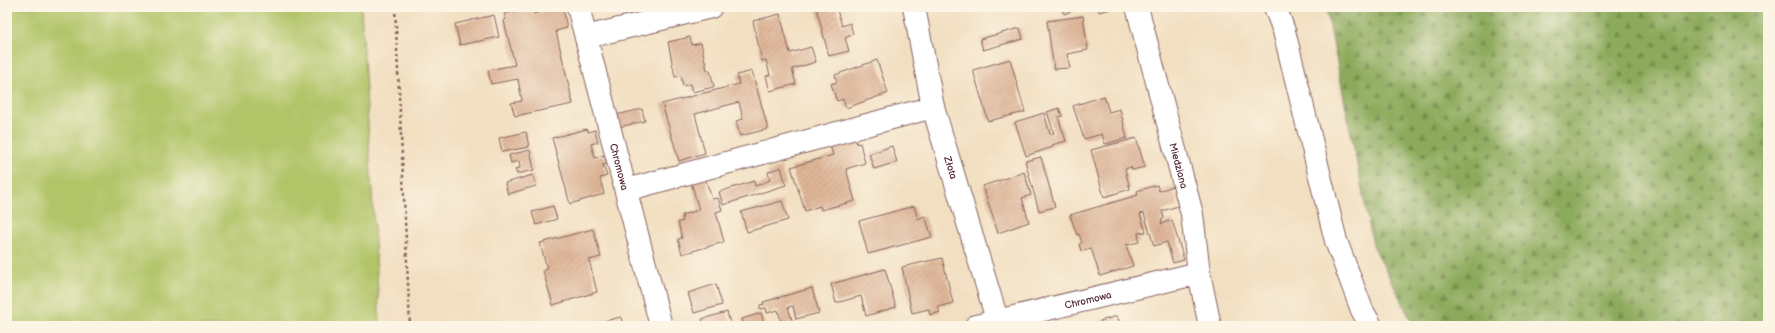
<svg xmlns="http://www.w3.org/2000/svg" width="1775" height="333" font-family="'Balsamiq Sans',sans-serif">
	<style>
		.grass { fill: #b1c467; stroke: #7e7249 }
		.forest { fill: url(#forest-firs); stroke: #6b6444 }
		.building { fill: url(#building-hatch) }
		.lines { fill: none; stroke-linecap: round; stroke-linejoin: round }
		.minor-casing { stroke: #856260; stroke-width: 24 }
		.path { stroke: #856260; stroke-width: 2.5; stroke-dasharray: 3 3; stroke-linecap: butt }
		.minor { stroke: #fff; stroke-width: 22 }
		.labels { text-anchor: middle; stroke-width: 3.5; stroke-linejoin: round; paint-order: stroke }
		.street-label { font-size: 10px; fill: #4a1f2b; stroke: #fcf5e5 }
	</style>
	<defs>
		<pattern id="forest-firs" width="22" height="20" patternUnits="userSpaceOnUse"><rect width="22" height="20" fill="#8caa5c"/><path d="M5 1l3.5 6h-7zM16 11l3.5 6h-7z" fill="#748a4c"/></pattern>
		<pattern id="building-hatch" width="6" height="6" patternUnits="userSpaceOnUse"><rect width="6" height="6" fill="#deb597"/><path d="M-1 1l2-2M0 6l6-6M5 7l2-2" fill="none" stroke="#c09b82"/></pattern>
	</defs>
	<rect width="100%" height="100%" fill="#fcf5e5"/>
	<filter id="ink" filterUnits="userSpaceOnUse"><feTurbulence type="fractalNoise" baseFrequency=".025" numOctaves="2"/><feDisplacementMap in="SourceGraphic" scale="8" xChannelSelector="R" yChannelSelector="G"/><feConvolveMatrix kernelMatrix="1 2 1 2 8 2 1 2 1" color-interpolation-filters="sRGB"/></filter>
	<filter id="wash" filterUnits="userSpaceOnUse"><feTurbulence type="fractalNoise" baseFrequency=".012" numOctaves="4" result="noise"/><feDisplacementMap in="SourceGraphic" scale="16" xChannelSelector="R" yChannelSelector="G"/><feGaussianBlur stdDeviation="0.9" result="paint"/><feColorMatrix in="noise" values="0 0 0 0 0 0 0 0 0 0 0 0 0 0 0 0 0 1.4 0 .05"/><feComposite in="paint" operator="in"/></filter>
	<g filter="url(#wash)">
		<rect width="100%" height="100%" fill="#f2dfc1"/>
		<path class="grass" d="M 7,7 L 361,7 L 380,326 L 7,326 Z"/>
		<path class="forest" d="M 1326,7 L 1768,7 L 1768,326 L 1414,326 L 1373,245 Z"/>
		<g id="blocks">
			<path class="building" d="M 533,7 L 534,14 L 550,9 L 551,11 L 563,8 L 567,28 L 556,31 L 573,104 L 515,116 L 511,103 L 522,101 L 518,79 L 491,84 L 488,70 L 515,65 L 504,21 L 506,19 L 504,14 Z
				M 816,7 L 836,7 L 842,26 L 850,23 L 853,34 L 845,38 L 849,51 L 829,56 Z
				M 1061,7 L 1082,7 L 1064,14 Z
				M 1098,7 L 1119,7 L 1099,12 Z
				M 780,14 L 790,53 L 811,47 L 816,62 L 792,69 L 796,84 L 770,91 L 766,76 L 770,75 L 766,60 L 762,61 L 753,21 Z
				M 494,15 L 499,37 L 460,45 L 455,24 Z
				M 1083,16 L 1088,50 L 1067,54 L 1070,68 L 1054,69 L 1047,21 Z
				M 1020,28 L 1023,39 L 983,50 L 980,39 Z
				M 690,37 L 692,45 L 701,43 L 707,70 L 710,70 L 714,87 L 692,92 L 690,84 L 683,86 L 681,76 L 675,77 L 668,42 Z
				M 1010,59 L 1025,112 L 988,121 L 973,70 Z
				M 877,60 L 888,93 L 846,108 L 843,99 L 837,101 L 831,84 L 837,82 L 835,75 Z
				M 752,71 L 768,129 L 740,136 L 736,121 L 743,119 L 739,102 L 695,114 L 705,153 L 679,161 L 662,104 L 739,84 L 737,75 Z
				M 1104,96 L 1109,112 L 1120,109 L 1127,138 L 1105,144 L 1102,134 L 1084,139 L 1073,106 Z
				M 1059,108 L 1062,116 L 1058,117 L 1066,141 L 1052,145 L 1053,147 L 1026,156 L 1015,122 L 1044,113 L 1050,134 L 1054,133 L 1047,112 Z
				M 642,109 L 645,121 L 619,127 L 616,115 Z
				M 587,129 L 588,132 L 595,130 L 598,142 L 591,144 L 595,158 L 604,155 L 607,164 L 603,165 L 607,176 L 600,178 L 604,194 L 570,204 L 552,138 Z
				M 526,132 L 529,147 L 502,152 L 499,138 Z
				M 853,132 L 857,144 L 860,143 L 865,163 L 846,169 L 855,201 L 821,210 L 820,206 L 805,211 L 791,167 L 833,155 L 829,142 Z
				M 1136,138 L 1145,167 L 1132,170 L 1131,167 L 1125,169 L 1130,189 L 1104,197 L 1091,150 Z
				M 892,146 L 897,162 L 874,169 L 869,154 Z
				M 530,150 L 534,170 L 517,174 L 515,169 L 520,168 L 519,161 L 511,163 L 509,155 Z
				M 1041,157 L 1055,207 L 1039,211 L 1025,161 Z
				M 781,167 L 786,185 L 723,205 L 719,192 L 754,181 L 755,186 L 770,180 L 768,172 Z
				M 1024,172 L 1031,195 L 1022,198 L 1029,222 L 998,233 L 983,186 Z
				M 533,175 L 536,186 L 508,194 L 505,183 Z
				M 705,178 L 712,199 L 718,198 L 722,210 L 716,212 L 724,242 L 682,254 L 678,239 L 682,238 L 678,222 L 683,221 L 682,215 L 699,210 L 691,182 Z
				M 1157,185 L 1159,191 L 1173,186 L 1178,206 L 1162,211 L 1164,218 L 1162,219 L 1161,224 L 1172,220 L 1184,260 L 1173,263 L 1167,242 L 1154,246 L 1144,213 L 1140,214 L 1146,232 L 1138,233 L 1139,242 L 1126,245 L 1133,266 L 1100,276 L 1091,248 L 1081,251 L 1079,244 L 1082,243 L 1079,234 L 1077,235 L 1070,215 L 1138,195 L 1137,191 Z
				M 782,201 L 788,220 L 747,232 L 741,212 Z
				M 553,206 L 557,219 L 536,225 L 532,212 Z
				M 914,206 L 918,219 L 925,216 L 932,237 L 868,254 L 859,221 Z
				M 593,229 L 601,257 L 589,260 L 597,292 L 553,305 L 543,271 L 547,269 L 540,243 Z
				M 942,258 L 953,303 L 938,307 L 940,312 L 930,315 L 929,309 L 912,313 L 902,267 Z
				M 885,269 L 896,307 L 866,316 L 861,296 L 836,303 L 831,284 Z
				M 716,284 L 722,305 L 694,313 L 688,293 Z
				M 812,288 L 819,313 L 796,319 L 793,306 L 788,307 L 793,323 L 782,326 L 778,310 L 767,313 L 766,308 L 760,309 L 760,305 L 764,304 L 763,302 Z
				M 727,312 L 731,326 L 704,326 L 702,319 Z
				M 761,313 L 765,326 L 744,326 L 742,319 Z
				M 1117,316 L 1121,326 L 1101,326 L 1100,321 Z
				M 621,317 L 623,326 L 587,326 L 587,325 Z
				M 691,322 L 692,326 L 680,326 Z"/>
		</g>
	</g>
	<g filter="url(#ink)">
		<use href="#blocks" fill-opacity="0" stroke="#856260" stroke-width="1"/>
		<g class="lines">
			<g class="minor-casing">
				<g id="minor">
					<path id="s1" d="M 578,7 L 661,326"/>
					<path id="s2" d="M 914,7 L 933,107 L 999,326"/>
					<path id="s3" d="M 1137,7 L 1192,214 L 1199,273 L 1210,326"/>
					<path d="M 1275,7 L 1284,31 L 1336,241 L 1362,310 L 1371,326"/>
					<path d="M 586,37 L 711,7"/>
					<path d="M 626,190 L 933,107"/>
					<path id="s4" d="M 976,326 L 1199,273"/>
				</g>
			</g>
			<path class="path" d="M 395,7 L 410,326"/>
			<use href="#minor" class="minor"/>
		</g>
	</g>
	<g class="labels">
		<g class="street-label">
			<text dy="4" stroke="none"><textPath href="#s3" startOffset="164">Miedziana</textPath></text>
			<text dy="4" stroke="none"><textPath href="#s1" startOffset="165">Chromowa</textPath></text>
			<text dy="4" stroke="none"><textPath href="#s2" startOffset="165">Złota</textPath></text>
			<text dy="4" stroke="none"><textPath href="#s4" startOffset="115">Chromowa</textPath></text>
		</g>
	</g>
	<rect width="1775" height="333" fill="none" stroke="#fcf5e5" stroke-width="24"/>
</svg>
